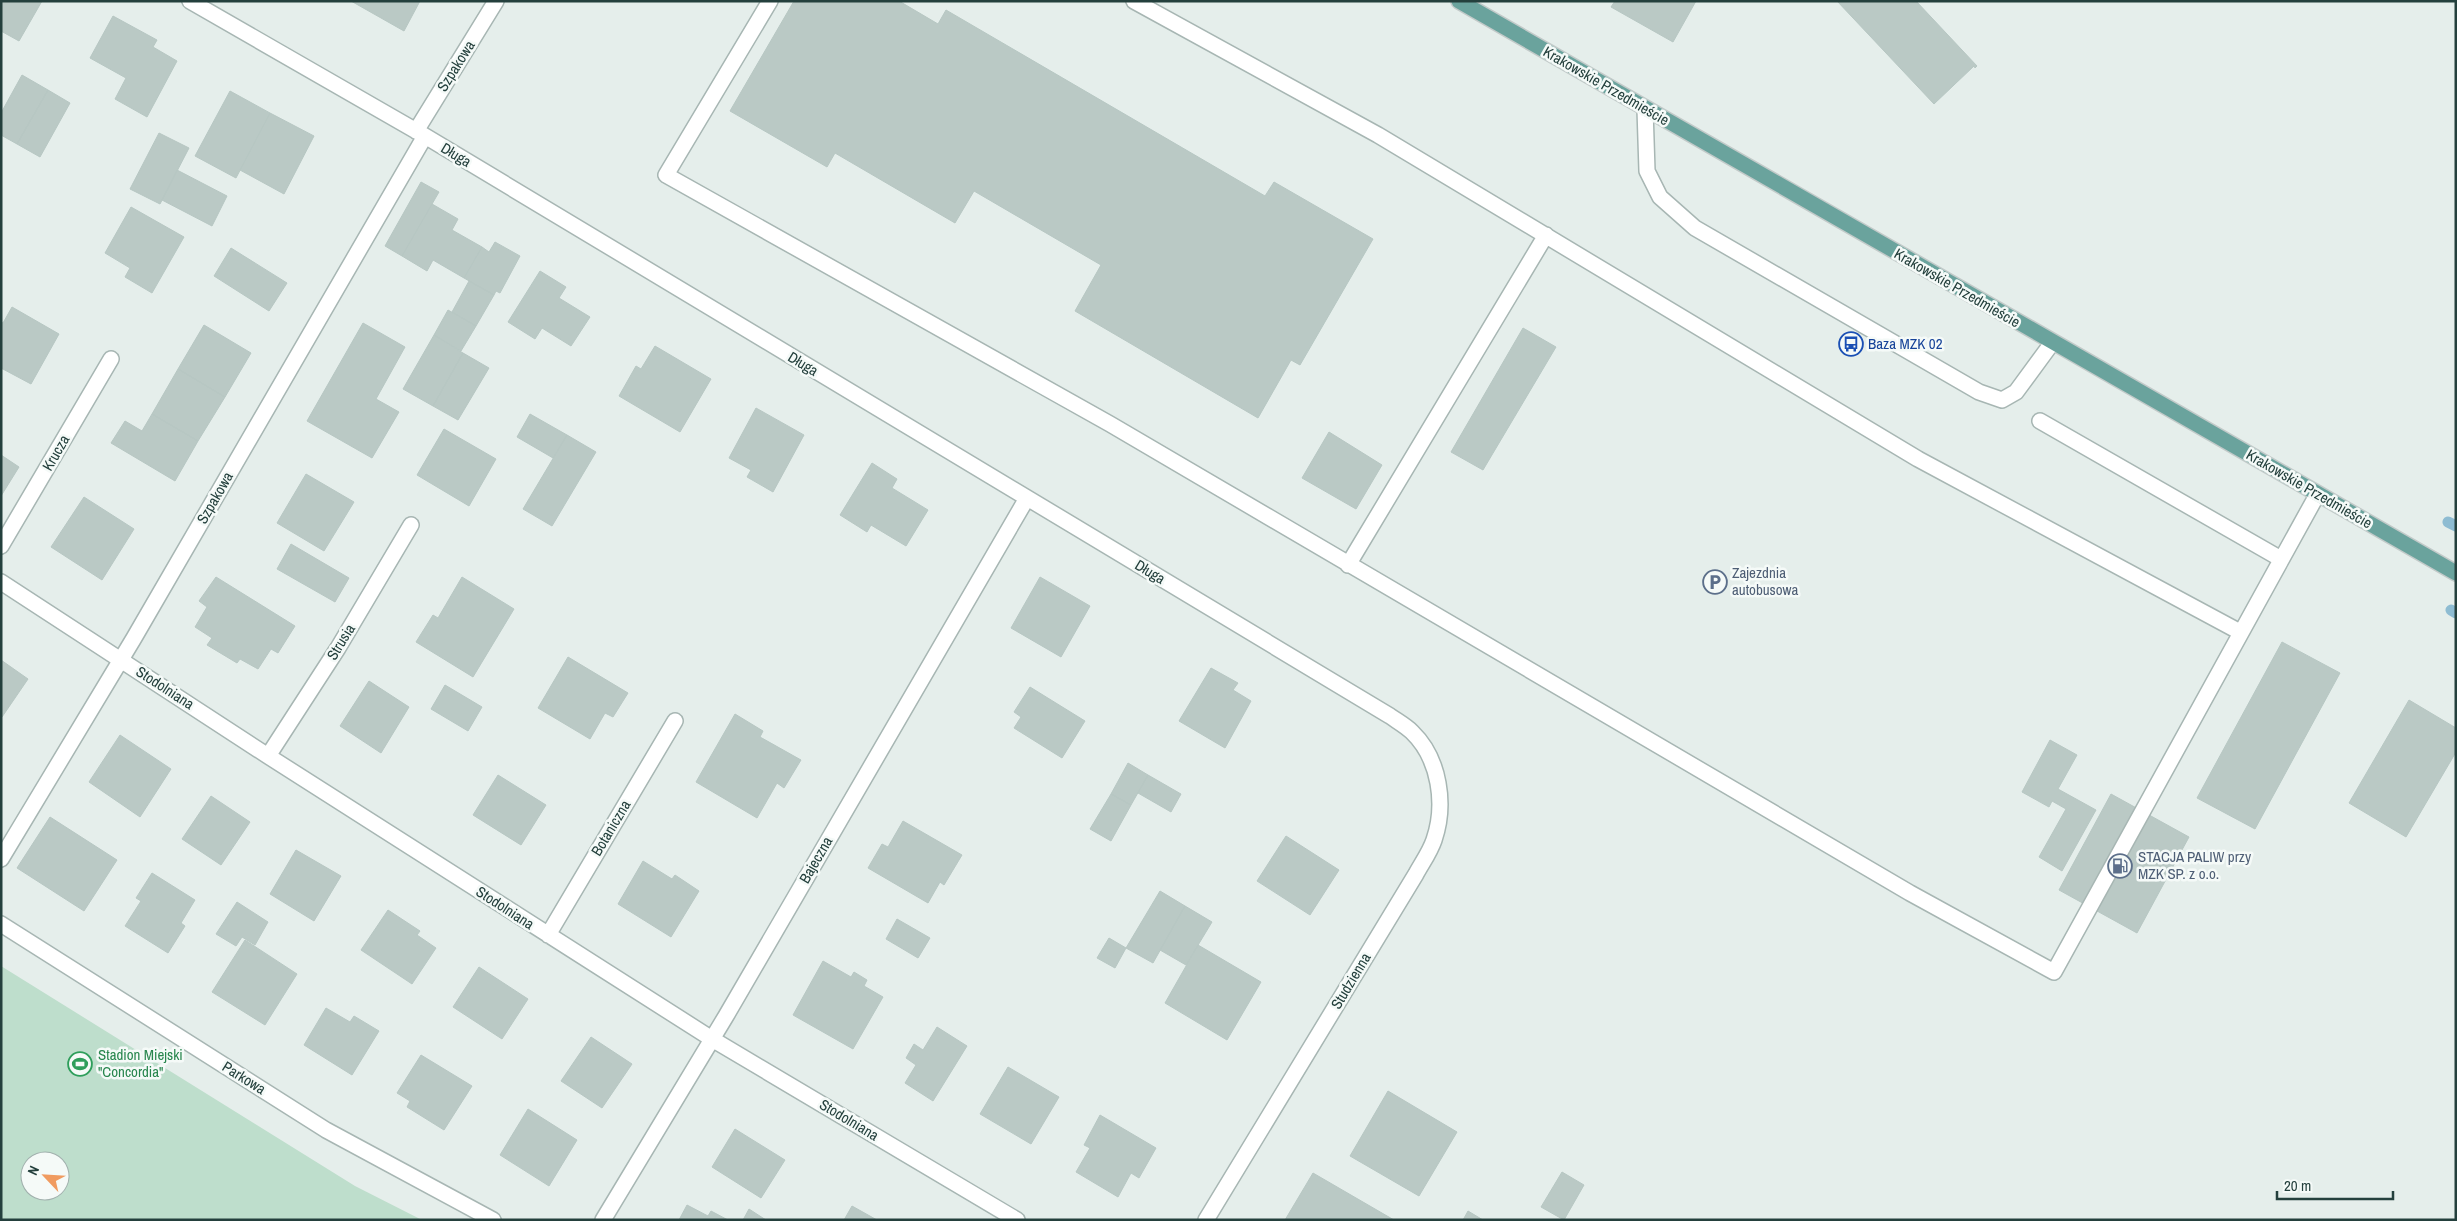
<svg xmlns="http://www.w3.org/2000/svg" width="2457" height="1221" font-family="'Archivo Narrow',sans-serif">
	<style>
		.green { fill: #bedecc; fill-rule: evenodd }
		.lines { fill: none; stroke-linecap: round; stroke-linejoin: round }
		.stream { stroke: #8ebcd2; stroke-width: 11 }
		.building { fill: #bac9c5; stroke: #b7c7c3 }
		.minor-casing { stroke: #a7b6b3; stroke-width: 18 }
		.major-casing { stroke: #c2cac9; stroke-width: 18 }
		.minor { stroke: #fff; stroke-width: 15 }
		.major { stroke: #6aa39d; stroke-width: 15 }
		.labels { text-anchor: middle; stroke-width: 5; stroke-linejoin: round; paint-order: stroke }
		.street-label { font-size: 15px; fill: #24403d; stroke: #f5faf8 }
		.transit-label { font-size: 15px; fill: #164399; stroke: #f5faf8; text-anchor: start }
		.service-label { font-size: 15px; fill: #4e5e75; stroke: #f5faf8; text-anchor: start }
		.leisure-label { font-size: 15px; fill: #27864d; stroke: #f5faf8; text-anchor: start }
	</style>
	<rect width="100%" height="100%" fill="#e5eeeb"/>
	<path class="green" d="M 1,966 L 355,1186 L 422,1220 L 1,1220 ZM 30,1161 L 60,1161 L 60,1191 L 30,1191 Z"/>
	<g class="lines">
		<path class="stream" d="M 2448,522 L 2456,526
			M 2451,610 L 2456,613"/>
	</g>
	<path class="building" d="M 1,1 L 42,1 L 19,41 L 1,31 Z
		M 351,1 L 420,1 L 404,31 Z
		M 794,1 L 899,1 L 938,24 L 946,10 L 1265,196 L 1274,182 L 1373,239 L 1300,365 L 1291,360 L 1258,418 L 1075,311 L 1101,265 L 974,191 L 955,223 L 835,153 L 827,167 L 730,111 Z
		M 1615,1 L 1696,1 L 1673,42 L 1611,7 Z
		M 1837,1 L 1916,1 L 1977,66 L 1975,68 L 1974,66 L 1934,104 Z
		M 113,16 L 157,40 L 153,47 L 177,61 L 147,117 L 115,99 L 126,78 L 90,58 Z
		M 22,75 L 48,90 L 17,144 L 1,135 L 1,113 Z
		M 48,90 L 70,103 L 40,157 L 17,144 Z
		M 230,91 L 270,113 L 236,178 L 195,156 Z
		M 270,113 L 314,136 L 284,194 L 240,170 Z
		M 159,133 L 189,148 L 160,204 L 130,189 Z
		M 177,170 L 227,196 L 212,226 L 162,200 Z
		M 421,182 L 439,192 L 402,256 L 385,246 Z
		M 432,204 L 458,219 L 452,230 L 482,247 L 464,278 L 433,260 L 427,271 L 402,256 Z
		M 131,207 L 184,237 L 152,293 L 125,277 L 130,268 L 105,253 Z
		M 495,242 L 520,256 L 500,293 L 496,291 L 494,295 L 464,278 L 482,247 L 489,252 Z
		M 231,248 L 287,283 L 269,311 L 214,276 Z
		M 540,271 L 566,287 L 559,298 L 590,317 L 571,346 L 542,328 L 535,339 L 508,322 Z
		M 469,281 L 494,295 L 476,326 L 452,312 Z
		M 12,307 L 59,334 L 31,384 L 1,368 L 1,322 L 3,323 Z
		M 448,310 L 476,326 L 461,351 L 434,335 Z
		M 363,323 L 405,347 L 376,399 L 399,412 L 372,458 L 307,421 Z
		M 204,325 L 251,353 L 225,397 L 178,369 Z
		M 1523,328 L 1556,347 L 1483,470 L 1451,452 Z
		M 434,335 L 463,353 L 433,406 L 403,389 Z
		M 655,346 L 711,379 L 680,432 L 619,396 L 636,366 L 641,369 Z
		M 463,353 L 489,368 L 458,420 L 433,406 Z
		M 178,369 L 225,397 L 198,441 L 152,414 Z
		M 756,408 L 804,435 L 773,492 L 747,477 L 751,470 L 729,458 Z
		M 152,414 L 198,441 L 175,481 L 111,443 L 125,421 L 142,431 Z
		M 530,414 L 567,435 L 553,458 L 517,437 Z
		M 444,429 L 496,459 L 469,506 L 417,475 Z
		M 1329,432 L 1382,465 L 1356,509 L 1302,478 Z
		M 567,435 L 596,452 L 552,526 L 523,509 Z
		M 1,455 L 19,467 L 1,496 Z
		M 872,463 L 897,479 L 892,488 L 928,510 L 906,546 L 871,525 L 867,532 L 840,515 Z
		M 306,474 L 354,502 L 324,551 L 277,523 Z
		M 84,497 L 134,529 L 102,580 L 51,547 Z
		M 291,544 L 349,578 L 335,602 L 277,569 Z
		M 216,577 L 295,626 L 278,653 L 271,649 L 258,669 L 240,659 L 237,663 L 207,645 L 212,638 L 195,627 L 207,607 L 199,601 Z
		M 462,577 L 514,609 L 473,677 L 416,642 L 433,615 L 438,618 Z
		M 1040,577 L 1090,606 L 1061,657 L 1011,628 Z
		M 2282,642 L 2340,673 L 2255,829 L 2197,798 Z
		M 568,657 L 628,693 L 613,717 L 605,713 L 590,739 L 538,708 Z
		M 1,660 L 28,679 L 2,717 L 1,717 Z
		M 1211,668 L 1238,683 L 1233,690 L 1251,701 L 1225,748 L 1179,721 Z
		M 369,681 L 409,707 L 381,753 L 340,726 Z
		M 445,685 L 482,707 L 468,731 L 431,709 Z
		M 1030,687 L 1085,721 L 1062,758 L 1014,728 L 1021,717 L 1014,712 Z
		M 2409,700 L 2456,728 L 2456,752 L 2406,837 L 2349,803 Z
		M 735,714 L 763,731 L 760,737 L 801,760 L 784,788 L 777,783 L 757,818 L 696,782 Z
		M 120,735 L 171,769 L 140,817 L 89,782 Z
		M 2050,740 L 2077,755 L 2058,789 L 2096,810 L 2062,871 L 2039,857 L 2066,809 L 2052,801 L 2049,807 L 2022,792 Z
		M 1128,763 L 1148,775 L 1131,805 L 1111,794 Z
		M 498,775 L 546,805 L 521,845 L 473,815 Z
		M 1148,775 L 1181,794 L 1171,812 L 1138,793 Z
		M 1111,794 L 1131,805 L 1111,841 L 1090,829 Z
		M 2111,794 L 2189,837 L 2137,933 L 2059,890 Z
		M 211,796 L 250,822 L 221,865 L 182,839 Z
		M 50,817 L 117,860 L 84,911 L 17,868 Z
		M 903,821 L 962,855 L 944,885 L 940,882 L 928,903 L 868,868 L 882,844 L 888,847 Z
		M 1286,836 L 1339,870 L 1310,915 L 1257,881 Z
		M 296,850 L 341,876 L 314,921 L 270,894 Z
		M 643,861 L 672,879 L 675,875 L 699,891 L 671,937 L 618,904 Z
		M 152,873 L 195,900 L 181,923 L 185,926 L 168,953 L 125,926 L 141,901 L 136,898 Z
		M 1160,891 L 1185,906 L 1153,963 L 1126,948 Z
		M 237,902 L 268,922 L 255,945 L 242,937 L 236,946 L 216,934 Z
		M 1185,906 L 1212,922 L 1186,965 L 1160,950 Z
		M 388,910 L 420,931 L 417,935 L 436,948 L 412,984 L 361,950 Z
		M 897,919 L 930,938 L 918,958 L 886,939 Z
		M 1109,938 L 1126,948 L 1115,968 L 1097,958 Z
		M 245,940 L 297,974 L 265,1025 L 212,992 Z
		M 1198,945 L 1261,982 L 1227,1040 L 1165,1003 Z
		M 823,961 L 851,977 L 854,972 L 867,980 L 864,986 L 883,997 L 853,1049 L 793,1015 Z
		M 479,967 L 528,999 L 502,1039 L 453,1007 Z
		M 326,1008 L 350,1022 L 354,1016 L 379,1031 L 352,1075 L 304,1045 Z
		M 937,1027 L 967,1046 L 933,1101 L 905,1083 L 916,1065 L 906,1058 L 914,1044 L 923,1050 Z
		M 591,1037 L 632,1064 L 602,1108 L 561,1081 Z
		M 421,1055 L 472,1086 L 444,1130 L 407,1107 L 410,1101 L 397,1093 Z
		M 1008,1067 L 1059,1097 L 1031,1144 L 980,1114 Z
		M 1388,1091 L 1457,1132 L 1419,1196 L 1350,1156 Z
		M 528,1109 L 577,1140 L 549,1186 L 500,1155 Z
		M 1100,1115 L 1156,1148 L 1139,1178 L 1131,1173 L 1118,1197 L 1076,1172 L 1090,1148 L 1084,1145 Z
		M 735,1129 L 785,1160 L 761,1198 L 712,1167 Z
		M 1562,1172 L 1584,1185 L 1564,1220 L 1541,1207 Z
		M 1313,1173 L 1394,1220 L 1285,1220 Z
		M 687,1205 L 708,1216 L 711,1211 L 728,1220 L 679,1220 Z
		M 852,1206 L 877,1220 L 844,1220 Z
		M 749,1209 L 766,1220 L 743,1220 Z
		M 1468,1211 L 1483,1220 L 1463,1220 Z"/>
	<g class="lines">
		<g class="minor-casing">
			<path id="minor" d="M 190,1 L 425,136 L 1390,716 C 1397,721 1406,726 1412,732 C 1440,759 1446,805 1434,840 C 1430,852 1422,863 1416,874 L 1206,1220
				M 770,1 L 666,175 L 1110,424 L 1910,893 L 2054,972 L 2317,495
				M 1134,1 L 1378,135 L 1918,459 L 2240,632
				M 1645,109 L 1647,171 L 1660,197 L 1695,228 L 1979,392 L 2002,400 L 2016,392 L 2052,343
				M 416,131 L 496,1
				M 2040,421 L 2281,559
				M 1,546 L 111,359
				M 1348,565 L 1546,235
				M 1,582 L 268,756 L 712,1039 L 1017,1220
				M 268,756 L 338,648 L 411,525
				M 1,859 L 134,638 L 425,136
				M 1,924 L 326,1130 L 493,1220
				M 548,935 L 675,721
				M 603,1220 L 726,1016 L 1027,498"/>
		</g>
		<g class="major-casing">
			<path id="major" d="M 1459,1 L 2456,573"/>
		</g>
		<use href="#minor" class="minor"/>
		<use href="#major" class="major"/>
	</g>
	<defs>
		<g id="bus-ring" transform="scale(1.25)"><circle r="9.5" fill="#f5faf8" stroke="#1a4fb4" stroke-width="1.5"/><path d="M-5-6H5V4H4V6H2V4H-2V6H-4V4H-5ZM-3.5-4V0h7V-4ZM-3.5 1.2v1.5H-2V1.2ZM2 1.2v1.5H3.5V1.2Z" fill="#1a4fb4"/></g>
		<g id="parking-ring" transform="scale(1.25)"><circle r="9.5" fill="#f5faf8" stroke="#5c6f8a" stroke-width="1.5"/><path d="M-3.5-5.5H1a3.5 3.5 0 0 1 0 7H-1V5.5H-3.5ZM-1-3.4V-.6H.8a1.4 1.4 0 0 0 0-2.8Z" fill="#5c6f8a"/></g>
		<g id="fuel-ring" transform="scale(1.25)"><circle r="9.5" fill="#f5faf8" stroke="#5c6f8a" stroke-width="1.5"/><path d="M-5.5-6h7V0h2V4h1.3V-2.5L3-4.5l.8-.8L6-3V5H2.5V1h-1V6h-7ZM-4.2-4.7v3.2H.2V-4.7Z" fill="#5c6f8a"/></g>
		<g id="stadium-ring" transform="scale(1.25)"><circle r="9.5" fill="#f5faf8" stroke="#2e9e5b" stroke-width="1.5"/><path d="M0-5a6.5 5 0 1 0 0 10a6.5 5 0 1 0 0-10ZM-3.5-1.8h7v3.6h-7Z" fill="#2e9e5b"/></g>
	</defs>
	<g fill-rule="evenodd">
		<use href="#bus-ring" x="1851" y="344"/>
		<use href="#parking-ring" x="1715" y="582"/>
		<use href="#fuel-ring" x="2120" y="866"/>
		<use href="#stadium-ring" x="80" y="1064"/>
	</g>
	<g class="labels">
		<g class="street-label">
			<text transform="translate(456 66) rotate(-58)" y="5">Szpakowa</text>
			<text transform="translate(1606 86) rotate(30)" y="5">Krakowskie Przedmieście</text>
			<text transform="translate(456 155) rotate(31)" y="5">Długa</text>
			<text transform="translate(1957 288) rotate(30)" y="5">Krakowskie Przedmieście</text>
			<text transform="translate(803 364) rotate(31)" y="5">Długa</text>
			<text transform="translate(56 453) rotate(-60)" y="5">Krucza</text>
			<text transform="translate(2309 489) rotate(30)" y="5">Krakowskie Przedmieście</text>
			<text transform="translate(215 498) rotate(-60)" y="5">Szpakowa</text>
			<text transform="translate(1150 572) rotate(31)" y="5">Długa</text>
			<text transform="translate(341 642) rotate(-58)" y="5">Strusia</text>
			<text transform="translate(165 688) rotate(33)" y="5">Stodolniana</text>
			<text transform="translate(611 828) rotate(-59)" y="5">Botaniczna</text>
			<text transform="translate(816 860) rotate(-60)" y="5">Bajeczna</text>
			<text transform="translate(505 908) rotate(33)" y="5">Stodolniana</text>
			<text transform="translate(1351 981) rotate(-59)" y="5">Studzienna</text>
			<text transform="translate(244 1078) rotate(32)" y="5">Parkowa</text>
			<text transform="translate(849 1120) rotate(31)" y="5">Stodolniana</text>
		</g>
		<g class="transit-label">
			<text x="1868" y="349">Baza MZK 02</text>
		</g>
		<g class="service-label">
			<text x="1732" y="578">Zajezdnia<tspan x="1732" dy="17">autobusowa</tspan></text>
			<text x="2138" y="862">STACJA PALIW przy<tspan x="2138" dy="17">MZK SP. z o.o.</tspan></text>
		</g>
		<g class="leisure-label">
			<text x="98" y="1060">Stadion Miejski<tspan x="98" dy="17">"Concordia"</tspan></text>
		</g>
	</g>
	<rect width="2457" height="1221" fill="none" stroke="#24403d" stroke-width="5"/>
	<g transform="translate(45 1176) rotate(295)"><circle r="24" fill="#f5faf8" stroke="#a1b0ad"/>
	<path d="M0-4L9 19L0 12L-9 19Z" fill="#f09b60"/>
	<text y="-8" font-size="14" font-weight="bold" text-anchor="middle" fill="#24403d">N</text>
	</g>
	<path d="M2277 1191v8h116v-8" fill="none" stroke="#24403d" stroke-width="2.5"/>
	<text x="2284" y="1191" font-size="15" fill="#24403d" stroke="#f5faf8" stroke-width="4" paint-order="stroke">20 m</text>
</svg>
